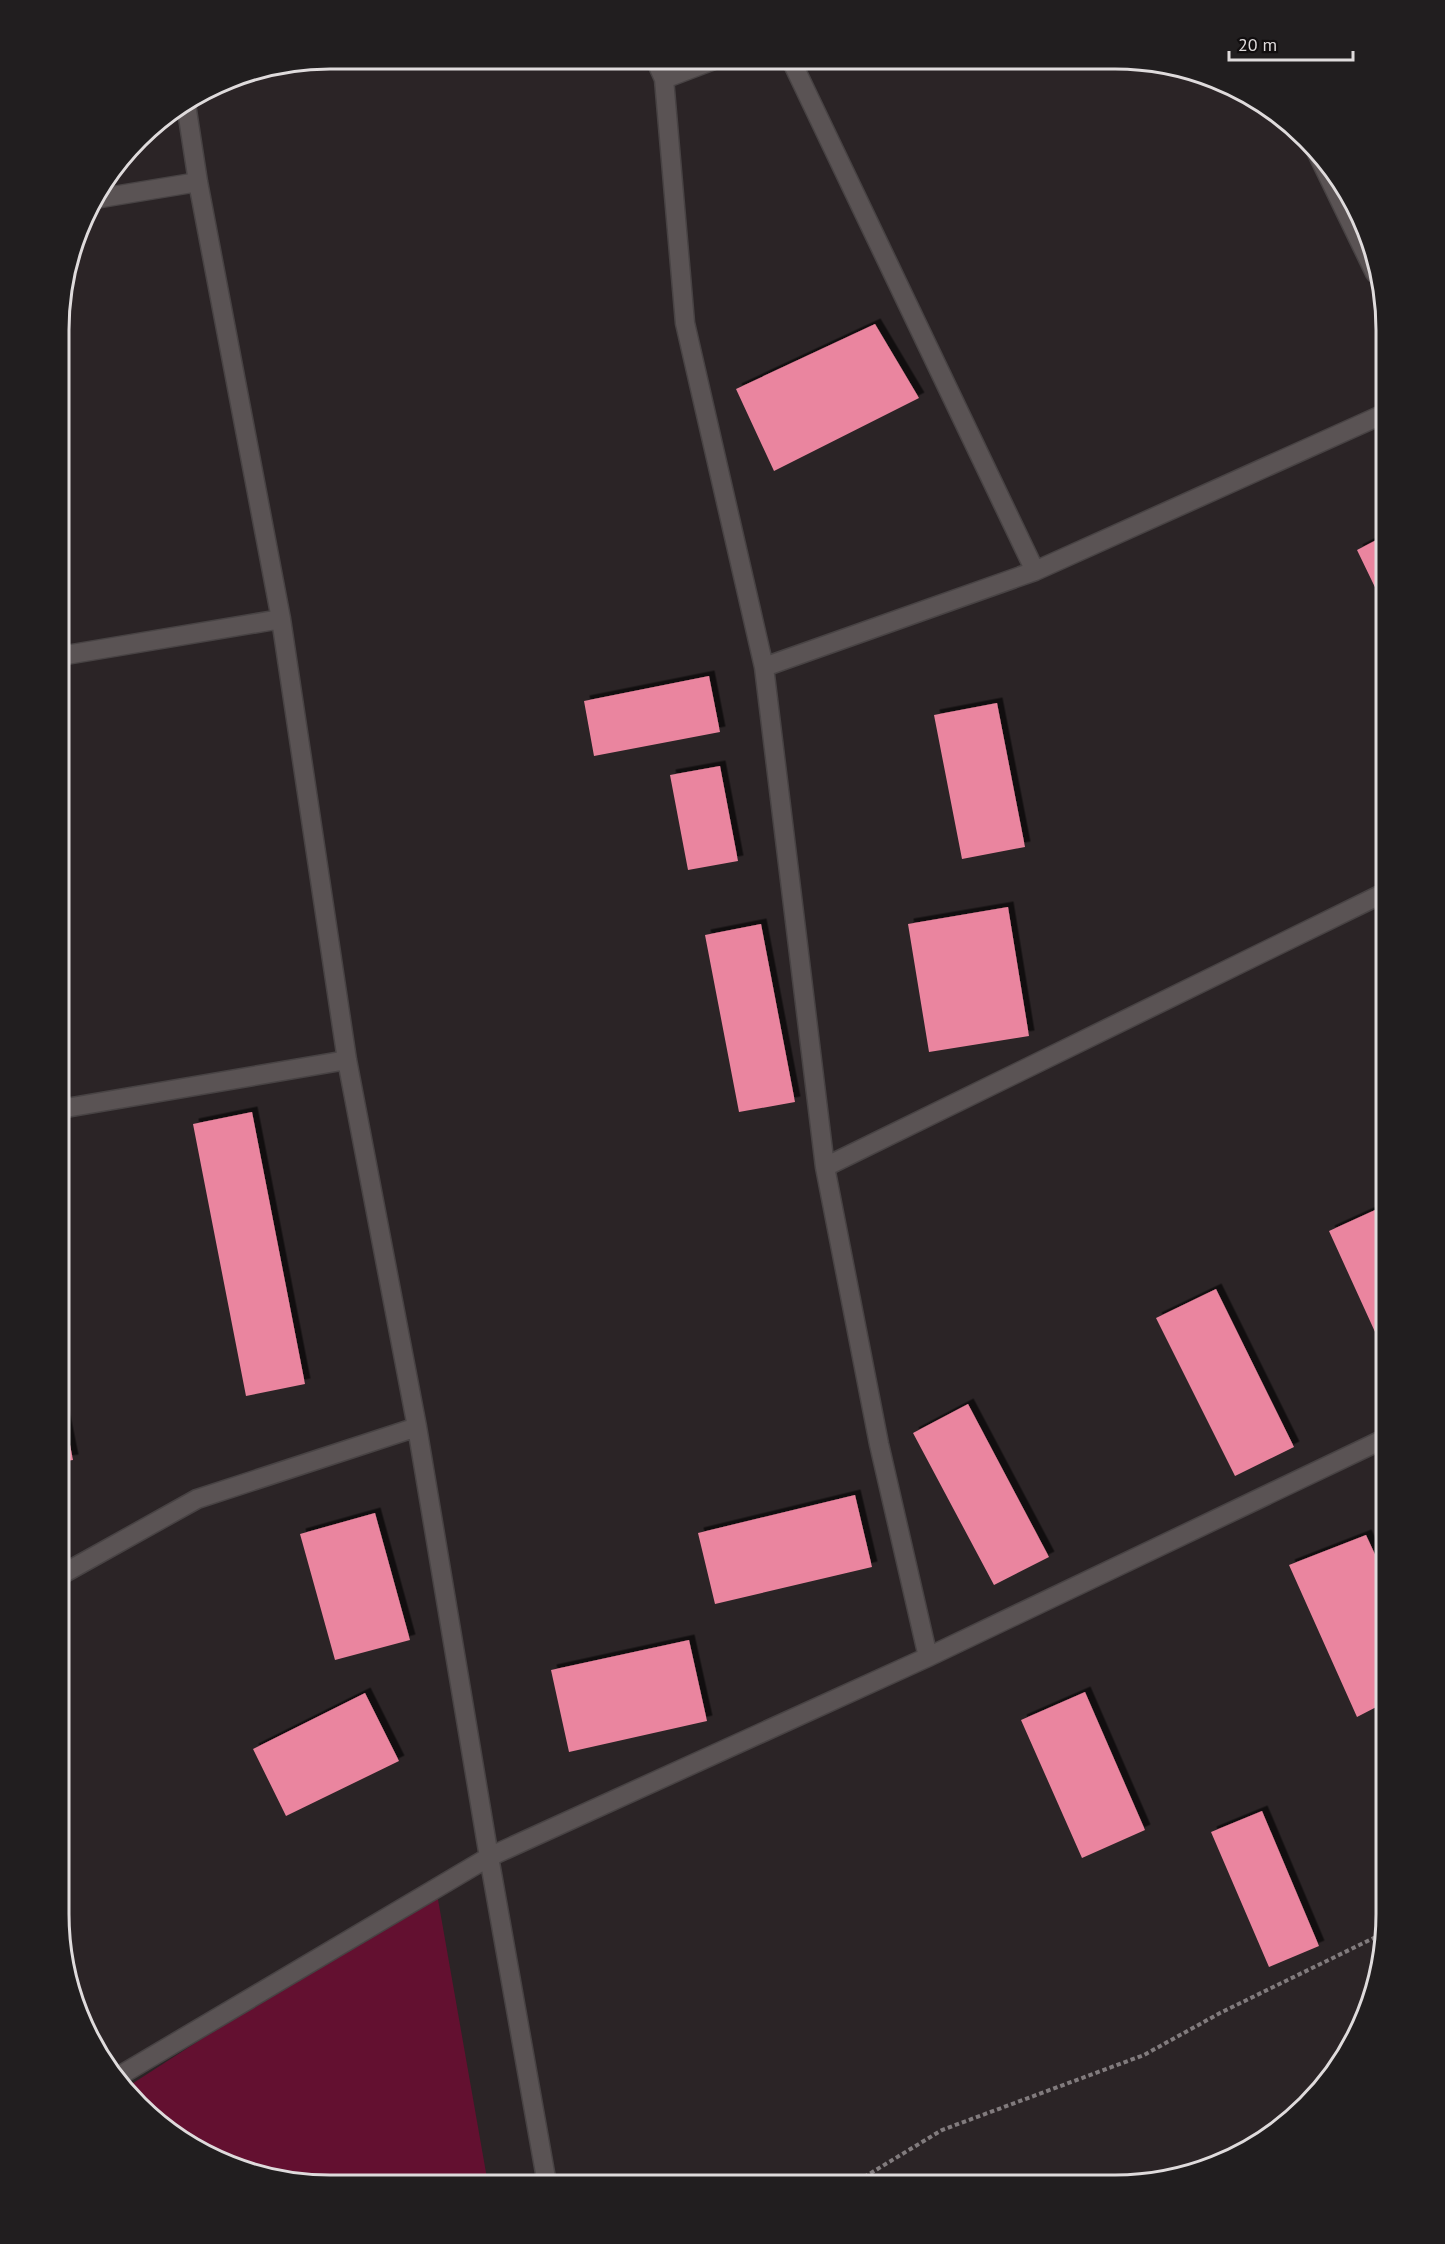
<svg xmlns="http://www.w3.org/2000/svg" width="1445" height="2244" font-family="'PT Sans',sans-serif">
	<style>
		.green { fill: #631030 }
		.building { fill: #ea859f; filter: url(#shadow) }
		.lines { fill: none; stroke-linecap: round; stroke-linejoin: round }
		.street-casing { stroke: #484344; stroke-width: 21 }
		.path { stroke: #817b7d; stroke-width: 4; stroke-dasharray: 4.5 3; stroke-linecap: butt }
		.street { stroke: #5a5354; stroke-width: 18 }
		.rim { fill: none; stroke: #dfdbdc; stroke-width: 3 }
	</style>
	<defs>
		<filter id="shadow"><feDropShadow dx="5.5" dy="-5.5" stdDeviation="0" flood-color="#0009"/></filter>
	</defs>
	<rect width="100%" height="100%" fill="#2b2426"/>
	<path class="green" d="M 436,1888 L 488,2184 L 295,2183 L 227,2165 L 165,2130 L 124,2089 Z"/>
	<path class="building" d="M 875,324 L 919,398 L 774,471 L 736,389 Z
		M 1386,535 L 1386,610 L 1357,550 Z
		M 709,676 L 720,732 L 594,756 L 584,701 Z
		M 997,703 L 1025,847 L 962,859 L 934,715 Z
		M 720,766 L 738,861 L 688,870 L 670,775 Z
		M 1008,907 L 1029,1036 L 929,1052 L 908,924 Z
		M 761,924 L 795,1102 L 739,1112 L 705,935 Z
		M 252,1112 L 305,1384 L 246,1396 L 193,1124 Z
		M 1386,1205 L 1386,1356 L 1329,1231 Z
		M 1216,1289 L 1294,1447 L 1235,1476 L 1156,1318 Z
		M 59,1391 L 73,1460 L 59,1462 Z
		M 968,1404 L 1049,1557 L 994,1585 L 913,1433 Z
		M 855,1495 L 872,1567 L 715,1604 L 698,1533 Z
		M 375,1513 L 410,1640 L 335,1660 L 300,1534 Z
		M 1366,1535 L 1386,1578 L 1386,1702 L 1357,1717 L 1289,1565 Z
		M 689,1640 L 707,1721 L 569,1752 L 551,1670 Z
		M 1085,1692 L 1145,1830 L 1082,1858 L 1021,1720 Z
		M 365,1693 L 399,1761 L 286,1816 L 253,1749 Z
		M 1262,1811 L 1319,1946 L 1269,1967 L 1211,1832 Z"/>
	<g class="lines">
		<g class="street-casing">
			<path id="street" d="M 655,59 L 664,79 L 685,323 L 764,667 L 825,1167 L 879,1444 L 928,1657
				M 791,60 L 1035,571
				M 664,79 L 714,60
				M 186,104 L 198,182 L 281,619 L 347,1060 L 417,1427 L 489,1857 L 547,2184
				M 1316,151 L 1375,273
				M 95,199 L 198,182
				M 60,656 L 281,619
				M 764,667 L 1035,571 L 1386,413
				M 60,1109 L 347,1060
				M 825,1167 L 1386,892
				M 59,1576 L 197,1499 L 417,1427
				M 114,2079 L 489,1857 L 928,1657 L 1386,1438"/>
		</g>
		<path class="path" d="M 851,2185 L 942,2130 L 1144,2055 L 1220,2013 L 1386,1932"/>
		<use href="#street" class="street"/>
	</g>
	<path d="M0 0H1445V2244H0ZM330 69H1115A261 261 0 0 1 1376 330V1914A261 261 0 0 1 1115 2175H330A261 261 0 0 1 69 1914V330A261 261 0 0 1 330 69Z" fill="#211e1f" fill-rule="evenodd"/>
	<path class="rim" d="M330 69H1115A261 261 0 0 1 1376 330V1914A261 261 0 0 1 1115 2175H330A261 261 0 0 1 69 1914V330A261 261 0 0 1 330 69Z"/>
	<path d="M1229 51v9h124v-9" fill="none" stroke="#dfdbdc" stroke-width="3"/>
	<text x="1238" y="51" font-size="18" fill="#dfdbdc" stroke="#110e0f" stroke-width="4.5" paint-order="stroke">20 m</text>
</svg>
